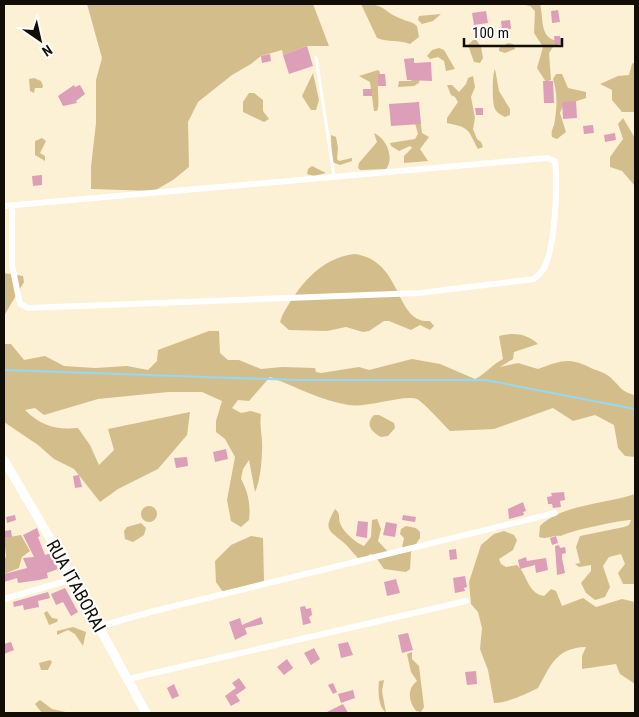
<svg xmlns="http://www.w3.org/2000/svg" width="639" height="717" font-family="'Roboto Condensed',sans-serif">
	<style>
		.green { fill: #d3be8b }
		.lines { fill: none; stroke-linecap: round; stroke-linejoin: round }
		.stream { stroke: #95d8f7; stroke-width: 2 }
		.building { fill: #dd9fb7 }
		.lane { stroke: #fff; stroke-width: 3 }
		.street { stroke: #fff; stroke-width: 6 }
		.secondary { stroke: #fff; stroke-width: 9 }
		.labels { text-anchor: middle; stroke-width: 4.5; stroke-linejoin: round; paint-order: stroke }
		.street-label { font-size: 18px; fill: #120e06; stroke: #fefefe }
	</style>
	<rect width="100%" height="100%" fill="#fcf0d5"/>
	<path class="green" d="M 87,4 L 313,4 L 329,46 L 307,46 L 283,55 L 282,50 L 261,56 L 251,64 L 232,75 L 198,102 L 188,122 L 189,167 L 173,180 L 154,191 L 91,189 L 91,167 L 96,123 L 96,80 L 102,58 Z
		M 361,4 C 388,4 382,12 402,19 C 408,22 412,21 417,26 L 419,37 L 410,44 C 396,39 390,43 377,38 Z
		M 520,4 L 540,4 C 544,19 539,37 557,41 L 549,53 L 551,80 L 546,82 L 537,68 L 543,47 L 534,33 L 535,11 L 530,6 Z
		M 441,14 L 433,21 L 422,24 L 418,20 L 419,16 Z
		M 475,38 L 481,47 L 483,58 L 480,63 L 474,62 L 468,45 Z
		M 508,43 L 513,44 L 515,49 L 505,53 L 499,51 L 499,48 Z
		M 439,48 L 444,50 L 455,69 L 446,71 L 444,61 L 438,57 L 430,59 L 427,56 L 432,50 Z
		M 635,62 L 635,112 L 622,112 L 612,100 L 612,90 L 600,84 L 618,76 L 629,75 L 632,64 Z
		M 421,69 L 419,83 L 414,86 L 398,87 L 399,81 L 411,81 Z
		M 495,69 L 499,91 L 510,109 L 510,115 L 505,117 C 501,115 497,113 495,109 C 492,104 492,74 495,69 Z
		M 378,70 L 380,72 C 375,84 381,102 377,111 L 374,111 L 370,82 L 359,76 Z
		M 313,73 L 319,100 L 316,110 L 311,110 L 302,96 Z
		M 556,74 L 562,74 L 568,88 L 586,92 L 586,98 L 571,103 L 564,103 L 560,113 L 566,132 L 557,139 L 552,137 C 551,132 552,130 554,125 C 557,109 558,94 553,79 Z
		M 473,76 L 475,87 L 471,97 L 475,118 L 473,129 L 477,139 L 481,142 L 483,147 L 478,149 C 467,129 471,128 447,123 L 447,118 L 458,102 L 455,97 L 451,95 L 447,85 L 452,85 L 459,92 L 466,84 L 468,78 Z
		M 34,78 L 41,81 L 43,86 L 42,88 L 35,88 L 34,93 L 30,91 L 29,79 Z
		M 249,93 L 254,93 L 263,100 L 263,111 L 269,119 L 264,122 L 243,112 L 243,102 Z
		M 420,117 L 422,133 L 429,137 L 420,149 L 428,161 L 404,163 L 404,156 L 412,148 L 410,146 L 399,151 L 391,146 L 390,143 L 415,139 L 418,134 L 415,123 Z
		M 623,118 L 635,138 L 635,186 L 622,171 L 610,167 L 610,157 L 623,139 L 618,124 Z
		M 374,133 C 386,138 395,158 386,169 L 360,170 L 358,168 L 359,163 L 377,142 Z
		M 331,135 L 336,137 L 338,148 L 337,159 L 339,161 L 352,158 L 352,161 L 340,165 L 332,162 Z
		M 42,138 L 46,141 L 40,153 L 45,156 L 45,161 L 35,155 L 35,141 Z
		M 312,166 L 326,173 L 314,176 L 307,174 L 308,169 Z
		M 355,254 C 404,261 394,324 430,321 L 434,326 L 430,330 L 420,325 L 411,330 L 389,321 L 384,321 L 369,331 L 363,332 L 346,327 L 327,331 L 289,330 L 280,322 L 282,316 C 298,287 319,258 355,254 Z
		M 4,273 L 23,276 L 24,282 L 5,314 Z
		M 209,331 L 219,331 L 220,353 L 228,360 L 239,360 L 261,369 L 282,367 L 315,368 L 316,372 L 321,373 L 359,367 L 369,370 L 412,359 L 440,364 L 475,379 C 486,374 491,365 503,359 L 499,336 C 514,332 527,334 538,344 L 514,352 L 513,359 L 500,367 L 518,363 L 538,369 C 563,360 569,357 593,369 C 599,371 606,373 611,378 C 621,387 621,392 635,395 L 635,457 L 625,456 L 618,448 L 614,425 L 595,415 L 573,421 L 553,408 L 494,429 L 450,431 C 443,424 423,402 417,399 C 404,394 367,408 349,405 C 321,401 297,387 270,377 L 249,401 L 238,400 L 232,408 L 241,413 L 251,411 L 261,414 C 259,427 263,437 262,450 C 262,461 260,482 255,492 L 249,460 L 243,469 L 241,479 C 248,491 251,506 249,520 L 241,527 L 231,521 L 227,500 L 235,457 L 225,439 L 216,432 L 216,421 L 222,401 L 202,392 L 168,392 L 98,399 L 44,415 L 35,408 L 25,410 C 41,426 56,430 78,428 L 90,445 L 99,465 L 114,450 L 108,429 L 190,412 L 187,435 L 158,469 L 118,489 L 100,502 L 74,469 L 54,459 L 38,445 L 4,422 L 4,344 L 11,344 L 24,360 L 45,356 L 64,366 L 95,368 L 127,366 L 148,370 L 157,361 L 158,350 Z
		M 374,415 L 379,415 L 394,423 L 395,428 L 388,436 L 381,437 C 371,432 365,424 374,415 Z
		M 635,494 L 635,584 L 623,584 L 618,573 L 625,564 L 621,554 L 609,557 L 603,566 L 610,587 L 605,597 L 595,600 L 586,593 L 581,583 L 591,571 L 591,565 L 579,567 L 575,564 L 580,563 L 576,547 L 580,536 L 624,527 L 629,525 L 631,520 C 621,520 568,531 561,536 C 553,535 547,540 539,537 L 540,526 C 562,504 607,504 635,494 Z
		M141 514a8 8 0 1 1 16 0a8 8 0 1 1-16 0Z
		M 335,509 C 341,514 338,517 340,523 C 343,532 356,543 364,546 L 371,537 L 372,520 L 377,519 L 381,529 L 378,541 L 389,553 L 402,548 L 404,538 L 400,534 L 401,529 L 406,526 L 416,528 L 420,532 L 420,538 L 411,552 L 410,569 L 406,572 L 384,569 L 375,556 L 370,554 L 363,563 C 355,556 350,548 343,542 C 327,529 324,529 335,509 Z
		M 141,523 L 146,528 L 144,535 L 133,542 L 125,539 L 124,531 L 127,527 Z
		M 504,531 L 514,535 L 517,540 L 513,550 L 499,559 L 501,564 L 506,567 L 517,565 C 528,575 527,593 544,596 L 551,589 L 556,591 L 562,606 L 583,598 L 596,607 L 622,599 L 635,602 L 635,684 L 620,674 L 616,664 L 582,669 L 582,656 L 586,647 C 556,648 551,665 538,688 C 526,694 507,703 494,703 L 488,670 L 480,649 L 482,628 L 478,612 L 471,604 L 469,582 L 481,545 L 494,534 Z
		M 21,535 L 30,551 L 22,557 L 19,568 L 4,574 L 4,562 L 6,556 L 4,538 Z
		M 251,536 L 263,538 L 264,581 L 223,592 L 216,582 L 215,561 L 231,545 Z
		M 47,611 L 52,618 L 58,619 L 57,622 L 49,625 L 44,613 Z
		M 73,627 L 86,632 L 83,646 L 75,634 L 68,630 L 57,635 L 57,631 Z
		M 412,652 L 412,659 L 419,666 L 424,707 L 421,712 L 416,711 C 408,700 407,689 417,681 L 411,672 L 407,654 Z
		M 50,660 L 52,662 L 48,670 L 41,670 L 39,663 Z
		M 384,680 L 382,691 L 386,713 C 378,706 378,692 379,681 Z
		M 40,700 L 52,709 L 70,713 L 42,713 L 35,704 Z"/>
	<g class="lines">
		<path class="stream" d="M 4,370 L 296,380 L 485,380 L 635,409"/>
	</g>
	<path class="building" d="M 558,10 L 560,22 L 552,23 L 551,11 Z
		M 486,11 L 488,23 L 474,25 L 472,13 Z
		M 510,20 L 511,29 L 502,30 L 501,21 Z
		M 554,36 L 560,36 L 562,44 L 555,45 Z
		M 307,46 L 313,66 L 289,74 L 283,55 Z
		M 270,54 L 271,61 L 262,63 L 261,56 Z
		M 414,58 L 414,63 L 431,62 L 432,81 L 407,80 L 404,59 Z
		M 378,74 L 385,74 L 386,86 L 378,86 Z
		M 543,81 L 553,81 L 554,103 L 544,103 Z
		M 74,85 L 75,87 L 80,85 L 85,94 L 76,101 L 77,103 L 63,106 L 58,96 Z
		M 363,89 L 372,89 L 372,96 L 363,96 Z
		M 576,101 L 577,118 L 563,119 L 562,102 Z
		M 419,102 L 421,124 L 391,126 L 389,104 Z
		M 475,108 L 483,108 L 483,115 L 476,115 Z
		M 593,125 L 594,133 L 584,134 L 583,126 Z
		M 615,133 L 616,140 L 605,142 L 604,135 Z
		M 42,175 L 42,185 L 33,186 L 32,176 Z
		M 226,449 L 228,459 L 215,462 L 213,452 Z
		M 187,457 L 188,466 L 176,468 L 174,458 Z
		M 79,475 L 82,487 L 75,488 L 73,476 Z
		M 564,492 L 565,500 L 560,501 L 561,507 L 553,508 L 552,504 L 548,504 L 547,497 L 552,496 L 551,493 Z
		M 523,502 L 526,511 L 523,512 L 524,515 L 509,519 L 508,509 Z
		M 15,515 L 16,520 L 7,523 L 6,517 Z
		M 403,515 L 416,517 L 415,522 L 402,520 Z
		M 358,521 L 368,522 L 367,538 L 356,536 Z
		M 386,522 L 397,524 L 395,537 L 383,535 Z
		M 37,528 L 40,536 L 38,537 L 45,555 L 51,553 L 58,569 L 47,573 L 48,578 L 39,580 L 18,583 L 17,578 L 4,582 L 4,574 L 27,568 L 23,558 L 34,557 L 23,535 Z
		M 11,530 L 12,537 L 4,538 L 4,531 Z
		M 556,536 L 558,543 L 552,545 L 550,538 Z
		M 559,545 L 560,548 L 565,547 L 566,553 L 562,554 L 562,558 L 565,573 L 557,575 L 555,546 Z
		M 456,549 L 457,559 L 450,560 L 449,550 Z
		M 526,557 L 527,561 L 546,558 L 548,570 L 536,573 L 535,565 L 520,569 L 518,560 Z
		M 465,576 L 467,587 L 464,588 L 465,591 L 455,593 L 453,578 Z
		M 396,579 L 400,593 L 387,596 L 384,582 Z
		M 65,588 L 78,612 L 71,616 L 63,602 L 56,605 L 51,594 Z
		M 48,592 L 50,598 L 38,601 L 39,607 L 24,610 L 23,605 L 14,607 L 13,602 Z
		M 305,606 L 306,609 L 311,608 L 312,615 L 309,617 L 311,623 L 303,625 L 300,607 Z
		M 261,617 L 263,624 L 245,628 L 247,634 L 235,640 L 229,622 L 240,618 L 242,625 Z
		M 408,633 L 413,650 L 402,653 L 398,635 Z
		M 11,642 L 14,650 L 4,654 L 4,644 Z
		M 348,642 L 353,655 L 341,658 L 338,644 Z
		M 314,648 L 320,659 L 311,665 L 304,653 Z
		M 287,659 L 293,668 L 284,675 L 277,667 Z
		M 476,671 L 477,684 L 467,685 L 465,672 Z
		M 239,678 L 246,688 L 236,695 L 240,701 L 231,706 L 225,696 L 236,688 L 232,683 Z
		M 333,683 L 337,692 L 333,694 L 328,685 Z
		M 174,684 L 179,696 L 172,699 L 167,688 Z
		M 353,690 L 355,698 L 341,703 L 338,694 Z
		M 343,704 L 348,713 L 325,713 Z"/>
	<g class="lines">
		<path class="lane" d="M 316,57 L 334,176"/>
		<path class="street" d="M 4,206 L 547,158 L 555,161 C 558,185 555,241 546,264 C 544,270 539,275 534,279 L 420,293 L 28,308 L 20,304 L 12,265 L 12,205
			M 4,599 L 73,579
			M 98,627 L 150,612 L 555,513
			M 128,679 L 466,601"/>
		<path class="secondary" d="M 4,460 L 58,552 L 146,713"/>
	</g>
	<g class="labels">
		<g class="street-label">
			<text transform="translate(76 586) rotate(61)" y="6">RUA ITABORAI</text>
		</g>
	</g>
	<rect width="639" height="717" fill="none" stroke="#120e06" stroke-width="10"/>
	<g transform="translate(40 40) rotate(146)" stroke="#fefefe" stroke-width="4" paint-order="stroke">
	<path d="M0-4L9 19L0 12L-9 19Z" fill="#120e06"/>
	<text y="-8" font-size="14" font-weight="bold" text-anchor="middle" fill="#120e06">N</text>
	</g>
	<path d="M464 38v8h98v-8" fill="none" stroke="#120e06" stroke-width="2.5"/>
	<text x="472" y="38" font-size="15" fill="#120e06" stroke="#fefefe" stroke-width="4" paint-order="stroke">100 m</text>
</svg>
